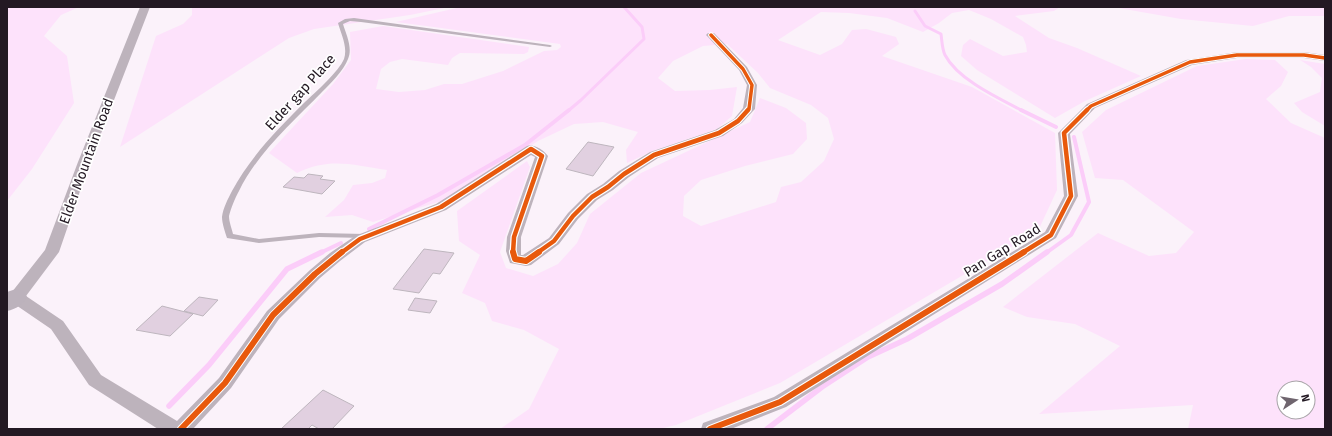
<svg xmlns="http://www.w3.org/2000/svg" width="1332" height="436" font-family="'Fira Sans',sans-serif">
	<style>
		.green { fill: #fde2fb; fill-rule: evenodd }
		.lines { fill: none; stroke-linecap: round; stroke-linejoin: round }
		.stream-far2 { stroke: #fbcdf9; stroke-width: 3 }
		.stream-far1 { stroke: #fbcdf9; stroke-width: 4 }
		.stream { stroke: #fbcdf9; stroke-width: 5.5 }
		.building { fill: #e1d0e0; stroke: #beb6be }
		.lane { fill: #bdb3bc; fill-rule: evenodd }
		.street { fill: #bdb3bc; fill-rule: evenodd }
		.secondary { fill: #bcb2bc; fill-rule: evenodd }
		.cycleway-far2-casing { stroke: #fff; stroke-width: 5.5 }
		.cycleway-far1-casing { stroke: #fff; stroke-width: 7 }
		.cycleway-casing { stroke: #fff; stroke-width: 8 }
		.cycleway-far2 { stroke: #e8590c; stroke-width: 3.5 }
		.cycleway-far1 { stroke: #e8590c; stroke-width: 4.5 }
		.cycleway { stroke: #e8590c; stroke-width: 6 }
		.labels { text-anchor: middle; stroke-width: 3.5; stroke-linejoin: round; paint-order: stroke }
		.street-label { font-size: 14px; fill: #231923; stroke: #fff }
	</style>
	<rect width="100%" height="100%" fill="#fbf2fa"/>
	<path class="green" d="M 7,7 L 79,7 L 61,15 L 44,36 L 67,56 L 74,103 L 32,169 L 7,201 Z
		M 192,7 L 449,7 L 410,15 L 314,29 L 289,38 L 120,147 L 156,36 L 183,24 L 192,15 Z
		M 461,7 L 1060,7 L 1054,11 L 1015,16 L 1049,38 L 1077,48 L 1141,76 L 1085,101 L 1055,118 L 977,70 L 961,56 L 963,45 L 970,39 L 1003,56 L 1027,52 L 1026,45 L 1023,37 L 991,19 L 969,10 L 952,13 L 939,23 L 923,32 L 887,18 L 849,13 L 821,12 L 778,40 L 820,55 L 842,44 L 852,30 L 866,29 L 896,37 L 899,44 L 882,56 L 972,87 L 1055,133 L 1057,190 L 1038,231 L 780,383 L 676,425 L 659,429 L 500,429 L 529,409 L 559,349 L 524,330 L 492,321 L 485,303 L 462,293 L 480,255 L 459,241 L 457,211 L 527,161 L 530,167 L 500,252 L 506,268 L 533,276 L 558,264 L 577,243 L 590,214 L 641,173 L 750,122 L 760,98 L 786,108 L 806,123 L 807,139 L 793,154 L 745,166 L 701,180 L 684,196 L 683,216 L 701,226 L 776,202 L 781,187 L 801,182 L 824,161 L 834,139 L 828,118 L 811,105 L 770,88 L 758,73 L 727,44 L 703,46 L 673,61 L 658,78 L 675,91 L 710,90 L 737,87 L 732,116 L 717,129 L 655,150 L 627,163 L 626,150 L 638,132 L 603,122 L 574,124 L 538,141 L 448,199 L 373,222 L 352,215 L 325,217 L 344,200 L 353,185 L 372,183 L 385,178 L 387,170 C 352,165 330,157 297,173 L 269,153 L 333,84 L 351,60 L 350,32 L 383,26 L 529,47 L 528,52 L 524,54 L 460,53 L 452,58 L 448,65 L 402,59 L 390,62 L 381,69 L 376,89 L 399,92 L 425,90 L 444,84 L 462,84 L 503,71 L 544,51 L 557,50 L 561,47 L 560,44 L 396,22 Z
		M 1113,7 L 1325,7 L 1325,16 L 1289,16 L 1253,26 L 1181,19 Z
		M 1246,59 L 1275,60 L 1288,72 L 1281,86 L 1266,99 L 1291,123 L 1325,138 L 1325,429 L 1188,429 L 1193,405 L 1039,414 L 1120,346 L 1075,324 L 1027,317 L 1003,307 L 1098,233 L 1149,256 L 1176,253 L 1194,232 L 1123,180 L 1095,178 L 1082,132 L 1106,110 L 1197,66 ZM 1284,388 L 1308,388 L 1308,412 L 1284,412 Z
		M 1300,60 L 1325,64 L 1325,126 L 1302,112 L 1294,103 L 1320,92 L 1322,78 L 1311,67 Z"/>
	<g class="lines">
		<path class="stream-far2" d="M 915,11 L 925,26 L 941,34 C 942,41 942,49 945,55 C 958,80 1000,99 1023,111
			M 568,111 L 581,100 L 644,39 L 642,27 L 624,7"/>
		<path class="stream-far1" d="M 1021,110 L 1056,127
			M 369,229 L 438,195 L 525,145 L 569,110
			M 320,253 L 341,243
			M 1046,253 L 1071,235 L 1089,202 L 1074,137"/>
		<path class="stream" d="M 169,406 L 209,365 L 287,269 L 322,252
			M 767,429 L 822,387 L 868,357 L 907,339 L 1002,284 L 1047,252"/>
	</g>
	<path class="building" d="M 588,142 L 614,147 L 593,176 L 566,169 Z
		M 308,174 L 323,176 L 320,179 L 335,181 L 322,194 L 283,187 L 294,177 L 304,178 Z
		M 424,249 L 454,253 L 440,274 L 433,273 L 419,293 L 393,289 Z
		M 199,297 L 218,300 L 203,316 L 184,311 Z
		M 415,298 L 437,301 L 430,313 L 408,310 Z
		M 162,306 L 193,314 L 170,336 L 136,330 Z
		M 323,390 L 354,406 L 332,429 L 319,429 L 312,425 L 308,429 L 281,429 Z"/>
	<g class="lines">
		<path class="lane" d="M 354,18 L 550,45 L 552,46 L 550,47 L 361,22 L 350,21 L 343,24 C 346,34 353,48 348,59 C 344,70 330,84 322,92 C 292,123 258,152 239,191 C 235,198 231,208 229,216 C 229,222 232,229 233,234 L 259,239 L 319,233 L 365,234 L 369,236 L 365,238 L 319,237 L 259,243 L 227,238 C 225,232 222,223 222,217 C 223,208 228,199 232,191 C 250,157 278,129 305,102 C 316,92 339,71 344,59 C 348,47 341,34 338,23 L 345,19 Z"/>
		<path class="street" d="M 140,7 L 150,7 L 90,162 L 59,252 L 26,296 L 63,321 L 101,375 L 177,421 L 219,378 L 267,311 L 310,270 L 330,253 L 355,236 L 436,204 L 527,146 C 535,144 543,150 548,156 L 521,237 L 521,255 L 523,255 L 549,238 L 568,213 L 587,194 L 603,184 L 619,171 L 650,152 L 715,130 L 734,119 L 743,108 L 747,85 L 739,70 L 708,37 L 706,35 L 708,33 L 714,33 L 747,67 L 757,85 L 755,109 L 753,111 L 742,123 L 723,136 L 658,158 L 629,177 L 613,190 L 597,200 L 578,219 L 559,244 L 531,265 L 526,266 L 510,263 L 506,251 L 507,237 L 535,157 L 531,155 L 446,210 L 365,242 L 340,261 L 320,278 L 279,319 L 231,388 L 193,429 L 158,429 L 89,385 L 51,329 L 10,301 L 8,297 L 45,250 L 78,162 Z
			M 1237,52 L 1304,52 L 1325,55 L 1325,61 L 1304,58 L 1237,58 L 1192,65 L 1095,108 L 1070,134 L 1078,196 L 1056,238 L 786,407 L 731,429 L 701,429 L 703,423 L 774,397 L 1045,232 L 1064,196 L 1058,133 L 1087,104 L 1186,60 Z"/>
		<path class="secondary" d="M 16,289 L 24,291 L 27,297 C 23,305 16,309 7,311 L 7,292 Z"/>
		<g class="cycleway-far2-casing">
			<path id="cycleway-far2" d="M 711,35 L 743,69 L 752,85 L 749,109 L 747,111
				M 1086,111 L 1091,106 L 1190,62 L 1237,55 L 1304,55 L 1325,58"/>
		</g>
		<g class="cycleway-far1-casing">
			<path id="cycleway-far1" d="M 341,253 L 360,239 L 441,207 L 531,149 L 542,156 L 514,237 L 513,253
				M 537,253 L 554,241 L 573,216 L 592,197 L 608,187 L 624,174 L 654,155 L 719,133 L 738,121 L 748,110
				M 1022,253 L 1051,235 L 1071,196 L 1064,133 L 1087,110"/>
		</g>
		<g class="cycleway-casing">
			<path id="cycleway" d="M 513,252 L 515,259 L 526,261 L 539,252
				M 181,429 L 225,383 L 273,315 L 315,274 L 342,252
				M 710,429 L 780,402 L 1024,252"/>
		</g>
		<use href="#cycleway-far2" class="cycleway-far2"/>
		<use href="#cycleway-far1" class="cycleway-far1"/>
		<use href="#cycleway" class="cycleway"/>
	</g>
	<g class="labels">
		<g class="street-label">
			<text transform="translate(300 92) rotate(-48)" y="5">Elder gap Place</text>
			<text transform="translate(86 161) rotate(-70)" y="5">Elder Mountain Road</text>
			<text transform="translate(1002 250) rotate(-32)" y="5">Pan Gap Road</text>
		</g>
	</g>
	<rect width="1332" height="436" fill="none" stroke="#231923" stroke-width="16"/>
	<g transform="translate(1296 400) rotate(78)"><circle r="19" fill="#ffffff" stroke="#a7a3a7"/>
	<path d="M0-3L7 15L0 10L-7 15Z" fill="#6f656e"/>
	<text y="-6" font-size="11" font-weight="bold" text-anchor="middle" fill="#231923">N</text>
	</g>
</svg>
